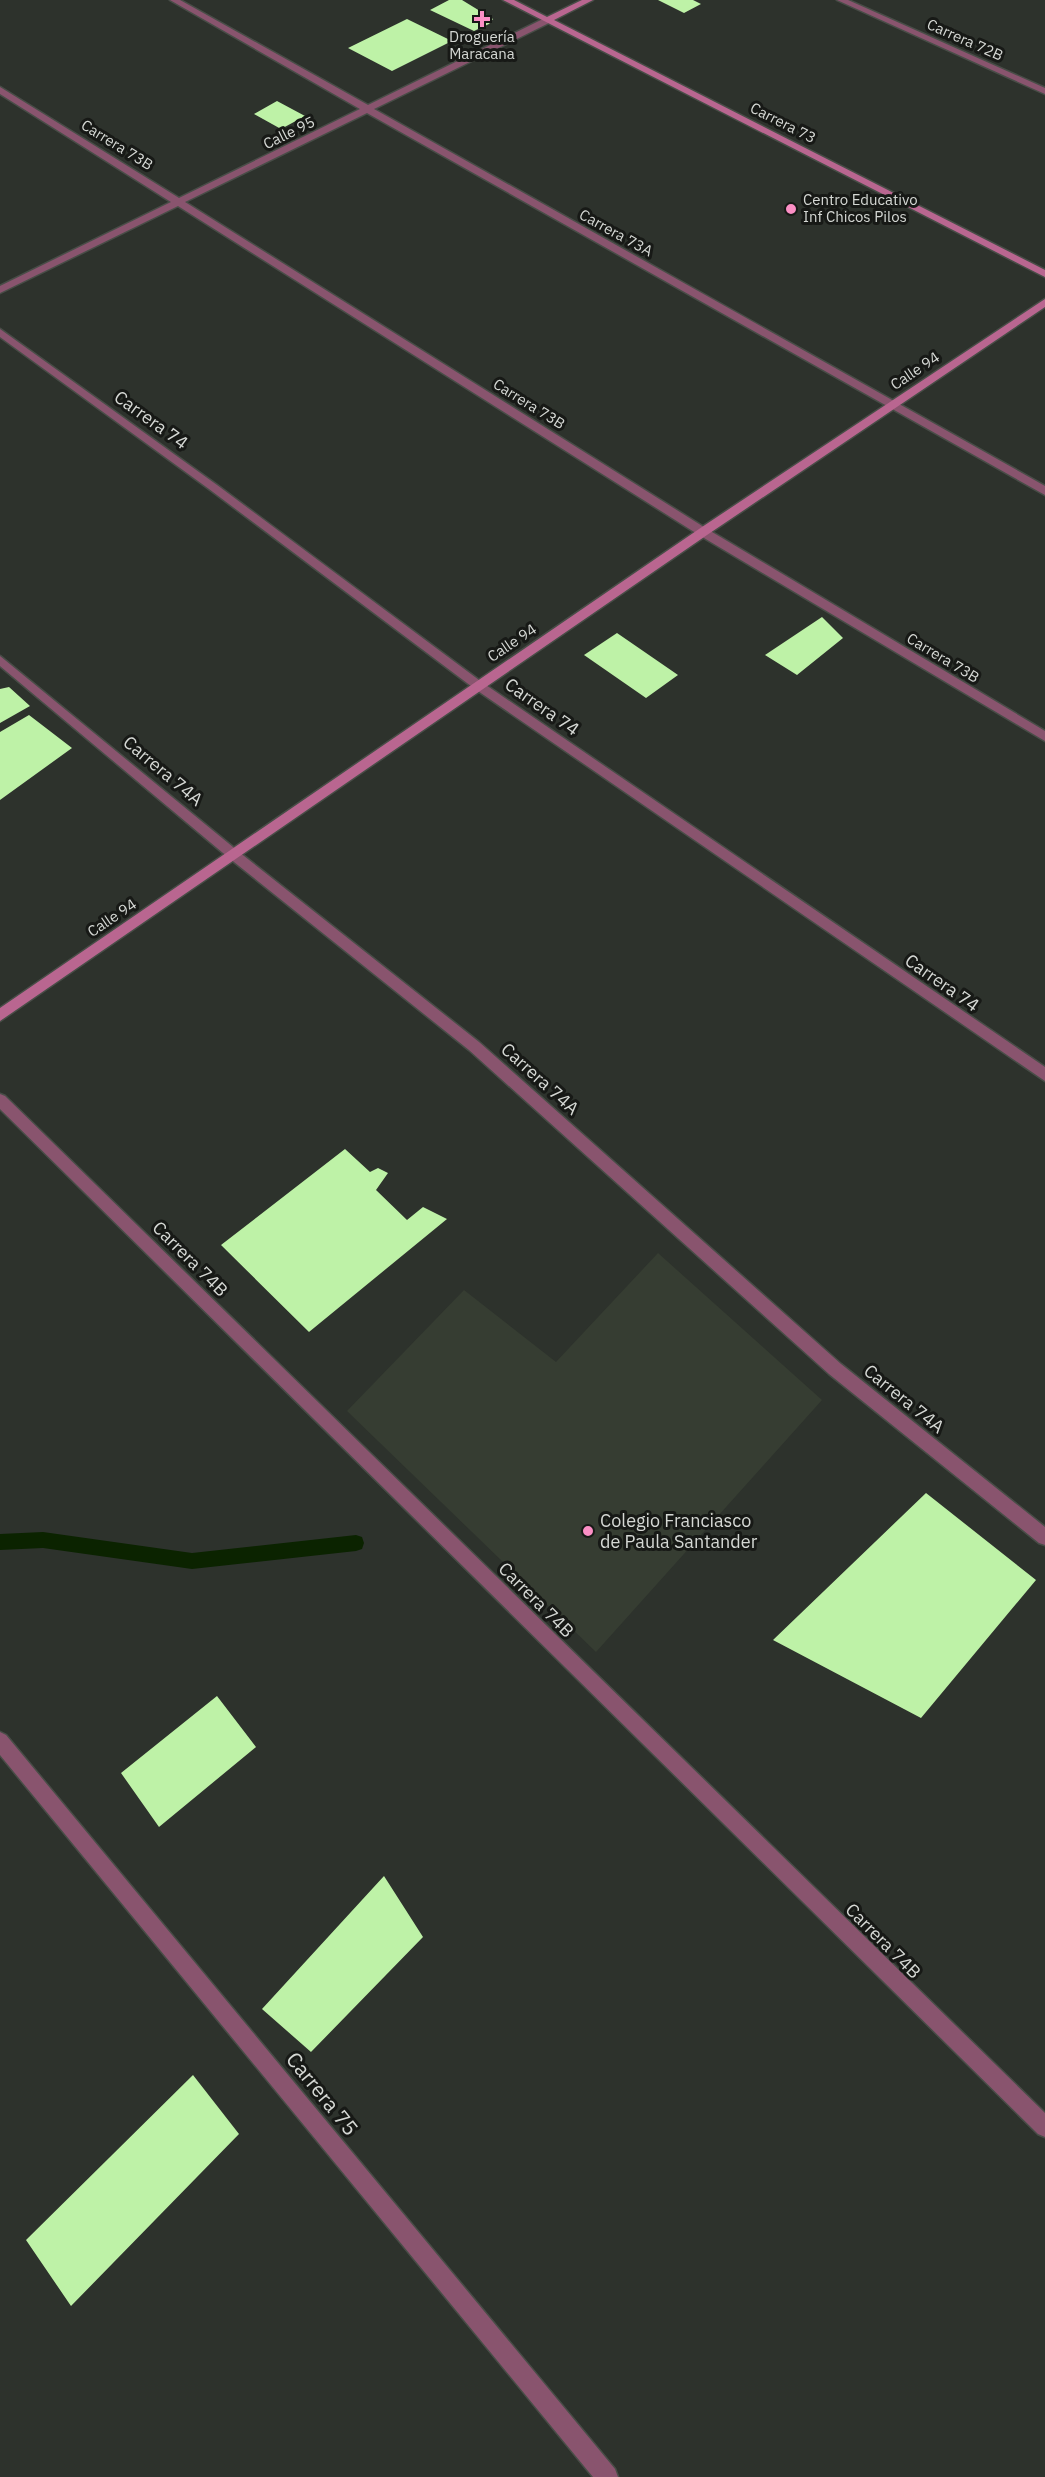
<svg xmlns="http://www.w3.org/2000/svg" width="1045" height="2477" font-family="'IBM Plex Sans',sans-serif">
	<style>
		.built { fill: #363d32 }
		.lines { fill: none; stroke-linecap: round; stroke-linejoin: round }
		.stream { fill: #0b2300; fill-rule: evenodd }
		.building { fill: #bef2a7 }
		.street-casing { stroke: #484d47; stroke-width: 3 }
		.secondary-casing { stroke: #484d47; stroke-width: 3 }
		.street { fill: #89546e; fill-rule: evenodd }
		.secondary { fill: #b96690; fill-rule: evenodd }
		.poi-dot { fill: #fb8fc5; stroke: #171916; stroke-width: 2 }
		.labels { text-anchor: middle; stroke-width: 6; stroke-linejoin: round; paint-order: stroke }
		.far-poi-label { font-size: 15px; fill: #d5d8d4; stroke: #171916 }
		.far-street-label { font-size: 15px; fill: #d5d8d4; stroke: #171916 }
		.street-label { font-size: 18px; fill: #d5d8d4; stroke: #171916 }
		.poi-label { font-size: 18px; fill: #d5d8d4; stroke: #171916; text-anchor: start }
		.near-street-label { font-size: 21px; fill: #d5d8d4; stroke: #171916 }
	</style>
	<rect width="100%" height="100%" fill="#2d322c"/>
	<path class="built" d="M 658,1253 L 822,1400 L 596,1652 L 347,1411 L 464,1290 L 556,1362 Z"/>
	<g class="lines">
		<path class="stream" d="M 43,1532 L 192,1553 L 356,1535 L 362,1537 L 364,1543 L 362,1549 L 356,1551 L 192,1569 L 43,1548 L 0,1550 L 0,1534 Z"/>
	</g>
	<path class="building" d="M 449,0 L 462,0 L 493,19 L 489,24 L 474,31 L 430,10 Z
		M 658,0 L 693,0 L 701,4 L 684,13 Z
		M 407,19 L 452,41 L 392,71 L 348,48 Z
		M 277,101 L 305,116 L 281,129 L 254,114 Z
		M 822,617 L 843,638 L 797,675 L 765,655 Z
		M 617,633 L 678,675 L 646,698 L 584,655 Z
		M 9,687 L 30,706 L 0,723 L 0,689 Z
		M 29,715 L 72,748 L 0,800 L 0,732 Z
		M 345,1149 L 370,1172 L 378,1168 L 388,1173 L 376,1190 L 407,1220 L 423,1207 L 447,1219 L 309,1332 L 221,1245 Z
		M 926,1493 L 1036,1580 L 921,1718 L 773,1640 Z
		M 217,1696 L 256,1747 L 159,1827 L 121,1773 Z
		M 384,1876 L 423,1937 L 311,2052 L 262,2009 Z
		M 193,2075 L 239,2134 L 71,2306 L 26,2240 Z"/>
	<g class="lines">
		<g class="street-casing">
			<path id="street" d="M 170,0 L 180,0 L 368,105 L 545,18 L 551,18 L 551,22 L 374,109 L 1045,486 L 1045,495 L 367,113 L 185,202 L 707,529 L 1045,731 L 1045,741 L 699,535 L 178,206 L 0,293 L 0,286 L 171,202 L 0,94 L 0,87 L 179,198 L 360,109 Z
				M 837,0 L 848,0 L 1045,88 L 1045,94 Z
				M 0,329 L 217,485 L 483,683 L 1045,1067 L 1045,1081 L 475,689 L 209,489 L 0,337 Z
				M 0,656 L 239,852 L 479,1042 L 841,1364 L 1045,1527 L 1045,1545 L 1039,1543 L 829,1374 L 469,1050 L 229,858 L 0,666 Z
				M 0,1094 L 5,1096 L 1045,2113 L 1045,2137 L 1038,2134 L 0,1109 Z
				M 0,1732 L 6,1735 L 615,2469 L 618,2477 L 593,2477 L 0,1755 Z"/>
		</g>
		<g class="secondary-casing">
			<path id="secondary" d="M 503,0 L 514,0 L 547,17 L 582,0 L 593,0 L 554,20 L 1045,270 L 1045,277 Z
				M 1045,299 L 1045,307 L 707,535 L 0,1021 L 0,1008 L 699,529 Z"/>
		</g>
		<use href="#street" class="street"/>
		<use href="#secondary" class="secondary"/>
	</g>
	<g class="poi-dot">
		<path d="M479 10h6v6h6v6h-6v6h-6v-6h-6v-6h6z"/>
		<circle cx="791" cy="209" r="6"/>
		<circle cx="588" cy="1531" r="6"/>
	</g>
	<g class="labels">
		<g class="far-poi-label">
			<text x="482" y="42">Droguería<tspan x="482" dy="17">Maracana</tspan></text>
			<text x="803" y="205" text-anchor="start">Centro Educativo<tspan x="803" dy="17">Inf Chicos Pilos</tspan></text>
		</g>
		<g class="far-street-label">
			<text transform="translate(965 40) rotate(24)" y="5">Carrera 72B</text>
			<text transform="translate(783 123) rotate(27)" y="5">Carrera 73</text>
			<text transform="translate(289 133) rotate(-26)" y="5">Calle 95</text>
			<text transform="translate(117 145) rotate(32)" y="5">Carrera 73B</text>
			<text transform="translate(616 233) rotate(29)" y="5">Carrera 73A</text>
			<text transform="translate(915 371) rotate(-34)" y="5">Calle 94</text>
			<text transform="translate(529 404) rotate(32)" y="5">Carrera 73B</text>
			<text transform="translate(512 643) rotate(-34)" y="5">Calle 94</text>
			<text transform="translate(943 658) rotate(31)" y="5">Carrera 73B</text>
			<text transform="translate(112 918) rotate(-34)" y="5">Calle 94</text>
		</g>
		<g class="street-label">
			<text transform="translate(151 420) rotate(36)" y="6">Carrera 74</text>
			<text transform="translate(542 707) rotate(35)" y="6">Carrera 74</text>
			<text transform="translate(163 771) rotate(40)" y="6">Carrera 74A</text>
			<text transform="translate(942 983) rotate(35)" y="6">Carrera 74</text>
			<text transform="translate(540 1079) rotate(42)" y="6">Carrera 74A</text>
			<text transform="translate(190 1259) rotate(45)" y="6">Carrera 74B</text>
			<text transform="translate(904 1399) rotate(39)" y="6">Carrera 74A</text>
			<text transform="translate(536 1600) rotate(45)" y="6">Carrera 74B</text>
			<text transform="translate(883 1941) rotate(45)" y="6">Carrera 74B</text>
		</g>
		<g class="poi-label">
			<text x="600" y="1527">Colegio Franciasco<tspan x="600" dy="21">de Paula Santander</tspan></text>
		</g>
		<g class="near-street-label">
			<text transform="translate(322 2094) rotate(51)" y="7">Carrera 75</text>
		</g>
	</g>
</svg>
